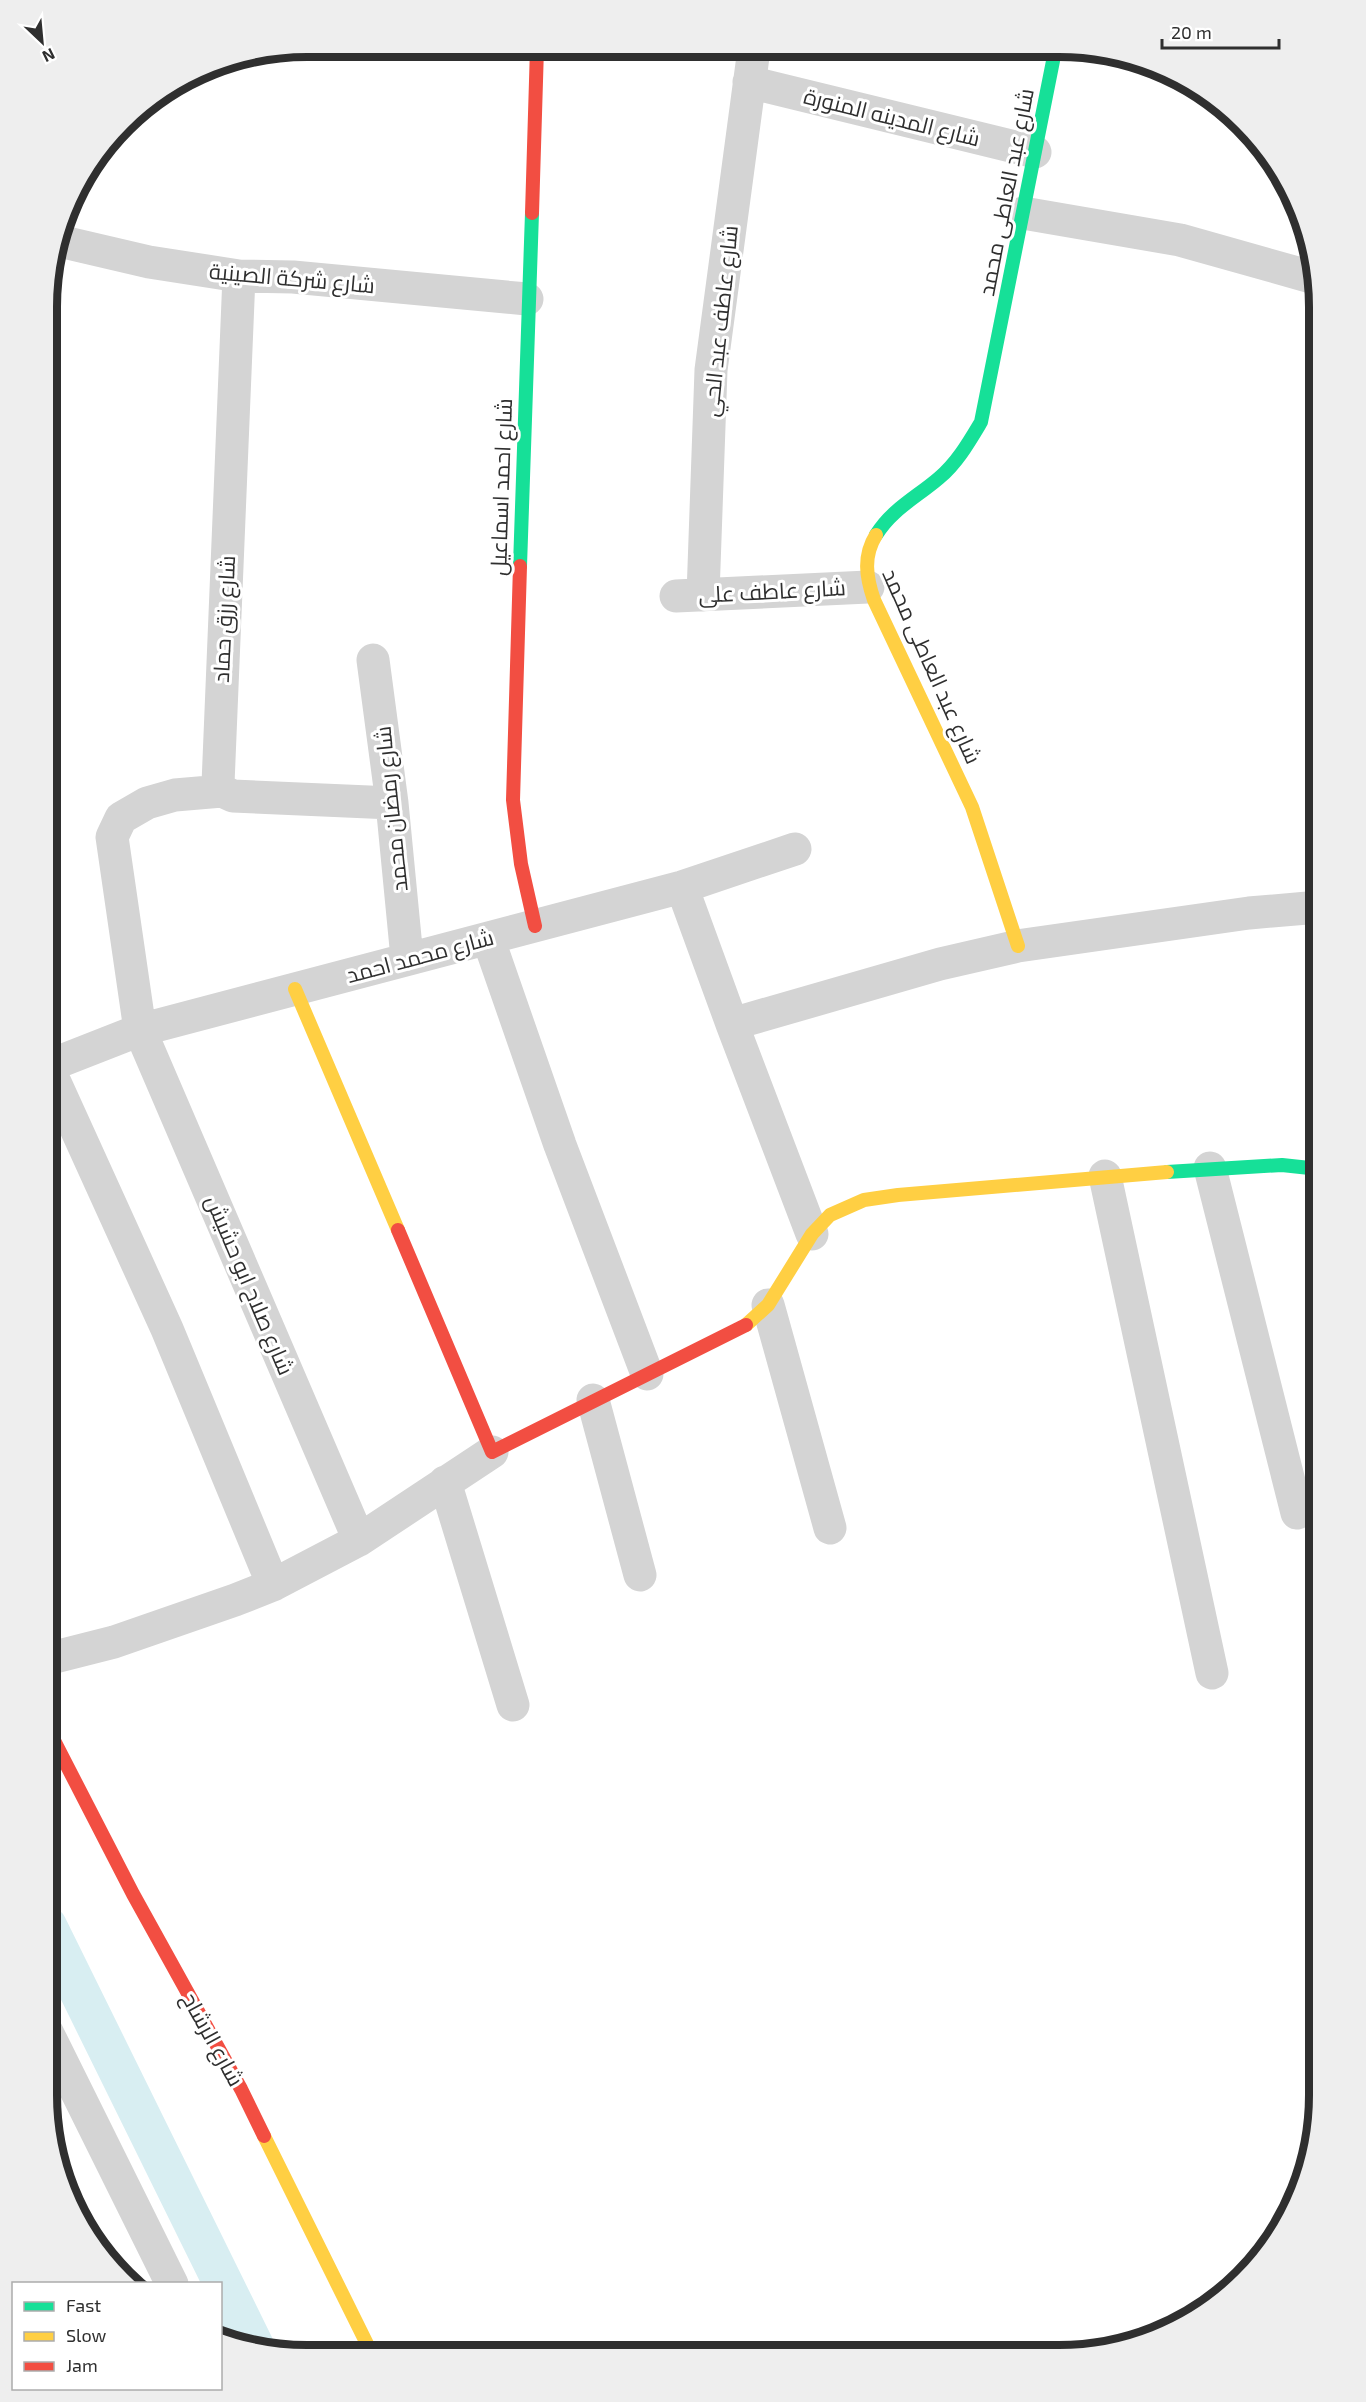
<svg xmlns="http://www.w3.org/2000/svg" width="1366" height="2402" font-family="'Exo 2',Cairo,sans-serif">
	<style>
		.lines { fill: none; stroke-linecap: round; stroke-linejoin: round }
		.canal { stroke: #d8eef2; stroke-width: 40 }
		.street { stroke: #d4d4d4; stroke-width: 33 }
		.fast { stroke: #16e098; stroke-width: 14 }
		.slow { stroke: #ffcf43; stroke-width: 14 }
		.jam { stroke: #f24e42; stroke-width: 14 }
		.labels { text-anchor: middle; stroke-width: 6; stroke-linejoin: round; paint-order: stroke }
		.street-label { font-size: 22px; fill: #2f2f2f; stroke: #fff }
		.rim { fill: none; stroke: #2f2f2f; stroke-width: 8 }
	</style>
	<rect width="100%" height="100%" fill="#fff"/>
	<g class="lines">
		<path class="canal" d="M 47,1926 L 255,2348"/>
		<path class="street" d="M 749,82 L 1035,152
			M 1023,213 L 1180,240 L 1315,278
			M 59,241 L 149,262 L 239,276 L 293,277 L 527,299
			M 239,276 L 218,784 L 222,791 L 233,796 L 392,803
			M 703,595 L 711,370 L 754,49
			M 676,596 L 868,587
			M 373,660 L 392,803 L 407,958
			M 222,791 L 175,795 L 147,803 L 121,818 L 112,837 L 140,1030 L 359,1540
			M 682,887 L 732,1024 L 812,1234
			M 488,938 L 560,1145 L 647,1374
			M 732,1024 L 940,964 L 1018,946 L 1249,913 L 1319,907
			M 48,1066 L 140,1030 L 682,887 L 795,849
			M 48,1067 L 167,1329 L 273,1585
			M 1210,1168 L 1297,1513
			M 1105,1176 L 1212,1673
			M 768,1305 L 830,1528
			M 593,1400 L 640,1575
			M 445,1482 L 513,1705
			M 47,1659 L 114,1642 L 235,1600 L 273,1585 L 359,1540 L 492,1452
			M 47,2032 L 172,2284"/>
		<path class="fast" d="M 876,535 C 892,509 917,497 939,478 C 957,463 969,442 981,422 L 1055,51
			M 520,566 L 532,213
			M 1167,1172 L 1282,1165 L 1319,1169"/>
		<path class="slow" d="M 876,535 C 863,556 866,577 874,600 L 972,807 L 1018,946
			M 295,989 L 398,1230
			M 746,1325 L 768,1305 L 812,1234 L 830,1215 L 864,1200 L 898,1195 L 1167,1172
			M 264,2136 L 372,2354"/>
		<path class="jam" d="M 532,213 L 537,48
			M 520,566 L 513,800 L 521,864 L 535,926
			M 398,1230 L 492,1452 L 746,1325
			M 47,1727 L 133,1894 L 241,2089 L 264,2136"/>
	</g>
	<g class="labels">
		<g class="street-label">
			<text transform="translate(892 117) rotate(14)" y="8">شارع المدينه المنورة</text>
			<text transform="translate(1006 192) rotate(-79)" y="8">شارع عبد العاطى محمد</text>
			<text transform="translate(292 278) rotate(5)" y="8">شارع شركة الصينية</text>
			<text transform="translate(720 321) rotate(-84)" y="8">شارع عاطف عبد الحي</text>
			<text transform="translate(501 487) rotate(-88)" y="8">شارع احمد اسماعيل</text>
			<text transform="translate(772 591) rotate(-3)" y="8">شارع عاطف على</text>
			<text transform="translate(224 619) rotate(-87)" y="8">شارع رزق حماد</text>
			<text transform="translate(932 666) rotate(66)" y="8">شارع عبد العاطى محمد</text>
			<text transform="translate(391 809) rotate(-96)" y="8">شارع رمضان محمد</text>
			<text transform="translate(420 956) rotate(-15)" y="8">شارع محمد احمد</text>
			<text transform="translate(250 1285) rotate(67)" y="8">شارع صلاح ابو حشيش</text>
			<text transform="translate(213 2039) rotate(61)" y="8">شارع الرشاح</text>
		</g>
	</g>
	<path d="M0 0H1366V2402H0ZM307 57H1059A250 250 0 0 1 1309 307V2095A250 250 0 0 1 1059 2345H307A250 250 0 0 1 57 2095V307A250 250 0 0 1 307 57Z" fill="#eee" fill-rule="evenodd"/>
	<path class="rim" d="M307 57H1059A250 250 0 0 1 1309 307V2095A250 250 0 0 1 1059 2345H307A250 250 0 0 1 57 2095V307A250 250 0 0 1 307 57Z"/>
	<rect x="12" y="2282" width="210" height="108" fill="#ffffff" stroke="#acacac" stroke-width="1.5"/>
	<rect x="24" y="2302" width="30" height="9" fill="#16e098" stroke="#acacac" stroke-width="1.5"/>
	<text x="66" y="2312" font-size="18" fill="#2f2f2f">Fast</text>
	<rect x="24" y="2332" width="30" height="9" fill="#ffcf43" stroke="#acacac" stroke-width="1.5"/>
	<text x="66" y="2342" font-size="18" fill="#2f2f2f">Slow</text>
	<rect x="24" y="2362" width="30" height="9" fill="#f24e42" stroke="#acacac" stroke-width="1.5"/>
	<text x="66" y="2372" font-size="18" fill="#2f2f2f">Jam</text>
	<g transform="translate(42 42) rotate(154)" stroke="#ffffff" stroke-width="4.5" paint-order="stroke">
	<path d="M0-4.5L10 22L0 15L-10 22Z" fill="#2f2f2f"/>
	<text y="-9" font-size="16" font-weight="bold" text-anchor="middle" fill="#2f2f2f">N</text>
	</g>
	<path d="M1162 39v9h117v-9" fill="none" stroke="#2f2f2f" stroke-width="3"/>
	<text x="1171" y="39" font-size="18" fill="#2f2f2f" stroke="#ffffff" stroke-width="4.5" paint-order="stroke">20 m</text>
</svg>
